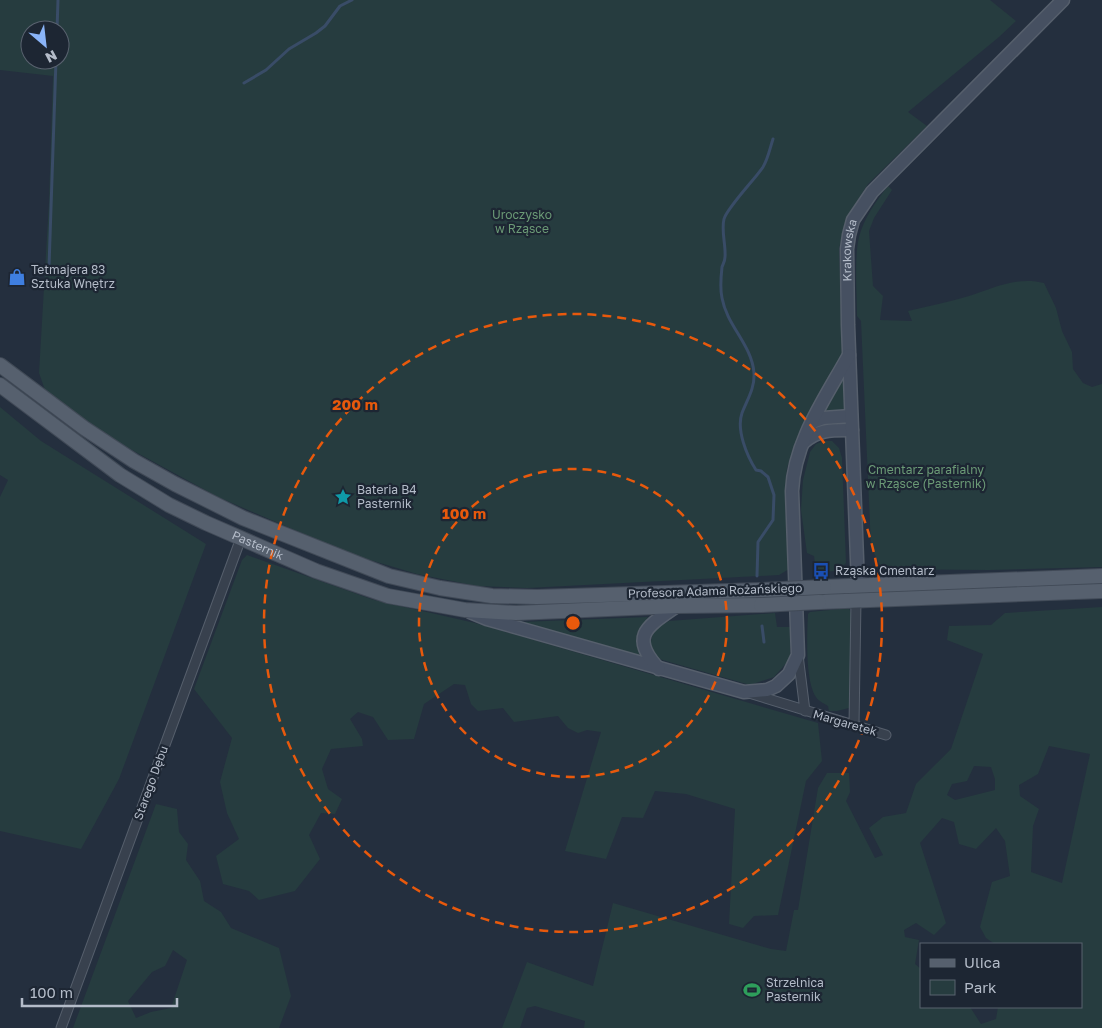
<svg xmlns="http://www.w3.org/2000/svg" width="1102" height="1028" font-family="'Golos Text',sans-serif">
	<style>
		.green { fill: #263c3f; fill-rule: evenodd }
		.lines { fill: none; stroke-linecap: round; stroke-linejoin: round }
		.stream { stroke: #394c67; stroke-width: 3 }
		.street-casing { stroke: #565f6c; stroke-width: 11 }
		.secondary-casing { stroke: #565f6c; stroke-width: 15 }
		.primary-casing { stroke: #414a57; stroke-width: 16 }
		.street { stroke: #38414e; stroke-width: 9 }
		.secondary { stroke: #465061; stroke-width: 12 }
		.primary { stroke: #56606e; stroke-width: 14 }
		.primary-bridge-casing { stroke: #414a57; stroke-width: 16; stroke-linecap: butt }
		.primary-bridge { stroke: #56606e; stroke-width: 14 }
		.ring { fill: none; stroke: #e8590c; stroke-width: 2.5; stroke-dasharray: 9 6 }
		.labels { text-anchor: middle; stroke-width: 4.5; stroke-linejoin: round; paint-order: stroke }
		.park-label { font-size: 12px; fill: #6b9a76; stroke: #1d2633 }
		.street-label { font-size: 12px; fill: #b4bcc9; stroke: #1d2633 }
		.poi-label { font-size: 12px; fill: #b4bcc9; stroke: #1d2633; text-anchor: start }
		.centre { fill: #e8590c; stroke: #1d2633; stroke-width: 2.5 }
		.ring-label { font-size: 15px; text-anchor: middle; font-weight: bold; fill: #e8590c; stroke: #1d2633; stroke-width: 4.5; stroke-linejoin: round; paint-order: stroke }
	</style>
	<rect width="100%" height="100%" fill="#242f3e"/>
	<path class="green" d="M 0,0 L 990,0 L 1016,21 L 999,37 L 908,112 L 927,126 L 868,184 L 846,219 L 839,249 L 843,351 L 827,385 L 797,439 L 787,468 L 785,500 L 789,569 L 779,575 L 527,588 L 477,586 L 417,574 L 350,554 L 218,497 L 97,431 L 45,390 L 39,373 L 49,202 L 53,76 L 0,70 ZM 30,30 L 60,30 L 60,60 L 30,60 Z
		M 888,186 L 892,190 L 874,218 L 869,231 L 873,286 L 883,296 L 880,320 L 912,321 L 908,311 C 928,306 949,302 969,296 C 994,288 1017,276 1044,283 L 1056,308 L 1062,331 L 1072,352 L 1073,369 L 1083,383 L 1092,387 L 1102,384 L 1102,567 L 989,570 L 882,569 L 871,547 L 861,321 L 857,316 C 857,294 854,257 859,237 C 864,218 876,201 888,186 Z
		M 845,378 L 846,410 L 825,412 L 843,379 Z
		M 0,407 L 41,441 L 206,544 L 119,779 L 81,849 L 0,831 L 0,497 L 8,480 L 0,475 Z
		M 824,441 L 832,441 L 839,448 L 842,458 L 846,563 L 837,571 L 816,572 L 814,556 L 807,553 L 801,510 L 803,480 L 810,452 L 816,444 Z
		M 247,555 L 374,600 L 475,623 L 818,723 L 822,761 L 806,781 L 778,915 L 754,916 L 743,928 L 729,924 L 735,809 L 686,794 L 655,791 L 643,818 L 622,817 L 606,859 L 565,851 L 601,732 L 587,730 L 578,733 L 568,728 L 558,716 L 514,722 L 503,708 L 478,711 L 471,704 L 465,685 L 454,684 L 424,704 L 414,739 L 388,740 L 373,717 L 358,712 L 350,719 L 362,739 L 363,746 L 331,749 L 322,769 L 328,789 L 342,799 L 335,814 L 321,813 L 309,835 L 320,859 L 295,891 L 259,900 L 249,891 L 223,884 L 216,856 L 239,839 L 227,813 L 220,782 L 232,738 L 194,689 L 242,560 Z
		M 1102,607 L 1102,1028 L 584,1028 L 585,1021 L 535,1006 L 527,1008 L 520,1028 L 502,1028 L 527,962 L 593,986 L 613,903 L 771,949 L 786,951 L 794,910 L 798,910 L 818,788 L 827,773 L 849,773 L 850,792 L 846,801 L 875,858 L 883,855 L 869,828 L 883,817 L 906,813 L 916,784 L 951,749 L 983,654 L 947,640 L 949,626 L 991,625 L 1005,613 ZM 1049,746 L 1090,754 L 1062,883 L 1031,872 L 1033,826 L 1039,809 L 1020,796 L 1019,785 L 1038,774 ZM 974,766 L 991,767 L 995,779 L 995,790 L 955,800 L 947,795 L 952,784 L 967,781 ZM 942,818 L 954,822 L 959,844 L 976,849 L 996,828 L 1005,841 L 1010,876 L 992,882 L 980,927 L 986,938 L 995,944 L 1081,944 L 1081,1007 L 998,1007 L 996,1019 L 981,1024 L 970,1007 L 921,1007 L 921,969 L 915,964 L 919,940 L 905,937 L 904,930 L 916,923 L 934,935 L 946,923 L 920,843 Z
		M 849,608 L 852,616 L 849,708 L 837,711 L 829,711 L 828,706 C 824,703 818,701 816,697 C 805,681 807,634 808,614 L 810,612 Z
		M 775,613 L 777,627 L 791,627 L 790,659 L 774,677 L 750,685 L 659,659 L 650,645 L 654,629 L 669,621 Z
		M 648,617 L 640,630 L 639,656 L 520,622 Z
		M 156,804 L 177,809 L 179,832 L 188,844 L 186,860 L 200,881 L 204,901 L 221,912 L 231,928 L 279,948 L 291,996 L 279,1028 L 73,1028 ZM 173,950 L 187,960 L 171,1008 L 151,1012 L 136,1018 L 128,1001 L 152,972 L 165,966 Z"/>
	<g class="lines">
		<path class="stream" d="M 57,30 L 58,0
			M 244,83 L 266,70 L 289,49 L 316,33 L 325,26 L 340,6 L 352,0
			M 49,267 L 56,60
			M 757,576 L 758,542 L 773,520 L 774,495 L 768,477 L 761,471 L 756,470 C 747,456 736,430 742,413 C 747,400 755,388 754,373 C 752,345 727,326 722,298 C 720,289 721,276 722,267 C 723,264 725,261 725,257 C 726,245 721,231 724,219 C 727,208 755,179 763,167 C 768,159 770,148 773,139
			M 762,626 L 764,642"/>
		<g class="street-casing">
			<path id="street" d="M 798,655 L 805,711
				M 749,693 L 886,735
				M 854,725 L 856,601
				M 61,1028 L 241,538"/>
		</g>
		<g class="secondary-casing">
			<g id="secondary">
				<path d="M 812,422 L 823,418 L 851,416"/>
				<path d="M 803,443 C 817,429 833,430 852,430"/>
				<path id="s1" d="M 858,585 L 848,325 L 847,249 L 849,235 L 853,220 L 872,192 L 1063,0"/>
				<path d="M 470,612 L 487,619 L 744,692 L 767,690 L 776,686 L 789,674 L 798,655 L 792,491 C 794,441 826,397 849,355"/>
				<path d="M 659,669 C 628,636 648,626 677,606"/>
			</g>
		</g>
		<g class="primary-casing">
			<g id="primary">
				<path d="M 0,365 L 84,428 L 134,461 L 175,484 L 243,518 L 389,576 L 440,588 L 492,596 L 537,597 L 761,590"/>
				<path id="s2" d="M 0,385 L 120,475 L 169,505 L 206,523 L 316,571 L 388,596 L 465,610 L 516,613 L 677,606 L 761,605"/>
				<path d="M 824,587 L 1102,576"/>
				<path d="M 819,602 L 1102,591"/>
			</g>
		</g>
		<use href="#street" class="street"/>
		<use href="#secondary" class="secondary"/>
		<use href="#primary" class="primary"/>
		<g class="primary-bridge-casing">
			<path id="primary-bridge" d="M 761,590 L 824,587
				M 761,605 L 819,602"/>
		</g>
		<use href="#primary-bridge" class="primary-bridge"/>
	</g>
	<g class="ring">
		<circle cx="573" cy="623" r="154"/>
		<circle cx="573" cy="623" r="309"/>
	</g>
	<defs>
		<g id="shop-bare" transform="scale(1.35)"><path d="M-5-2.5h2.3a2.7 3.5 0 0 1 5.4 0H5L5.5 6h-11ZM-1.5-2.5h3a1.5 2.3 0 0 0-3 0Z" fill="#3f7fe0" stroke="#1d2633" stroke-width="2.5" paint-order="stroke"/></g>
		<g id="sight-bare" transform="scale(1.35)"><path d="M0-6L1.8-2.2L6-1.7L2.9 1.2L3.7 5.4L0 3.3L-3.7 5.4L-2.9 1.2L-6-1.7L-1.8-2.2Z" fill="#0f9aa8" stroke="#1d2633" stroke-width="2.5" paint-order="stroke"/></g>
		<g id="bus-bare" transform="scale(1.35)"><path d="M-5-6H5V4H4V6H2V4H-2V6H-4V4H-5ZM-3.5-4V0h7V-4ZM-3.5 1.2v1.5H-2V1.2ZM2 1.2v1.5H3.5V1.2Z" fill="#1a4fb4" stroke="#1d2633" stroke-width="2.5" paint-order="stroke"/></g>
		<g id="stadium-bare" transform="scale(1.35)"><path d="M0-5a6.5 5 0 1 0 0 10a6.5 5 0 1 0 0-10ZM-3.5-1.8h7v3.6h-7Z" fill="#2e9e5b" stroke="#1d2633" stroke-width="2.5" paint-order="stroke"/></g>
	</defs>
	<g fill-rule="evenodd">
		<use href="#shop-bare" x="17" y="277"/>
		<use href="#sight-bare" x="343" y="497"/>
		<use href="#bus-bare" x="821" y="571"/>
		<use href="#stadium-bare" x="752" y="990"/>
	</g>
	<g class="labels">
		<g class="park-label">
			<text x="522" y="219">Uroczysko<tspan x="522" dy="14">w Rząsce</tspan></text>
			<text x="926" y="474">Cmentarz parafialny<tspan x="926" dy="14">w Rząsce (Pasternik)</tspan></text>
		</g>
		<g class="street-label">
			<text dy="4" stroke="none"><textPath href="#s1" startOffset="335">Krakowska</textPath></text>
			<text dy="4" stroke="none"><textPath href="#s2" startOffset="305">Pasternik</textPath></text>
			<text transform="translate(715 591) rotate(-2)" y="4">Profesora Adama Rożańskiego</text>
			<text transform="translate(845 723) rotate(16)" y="4">Margaretek</text>
			<text transform="translate(151 783) rotate(-70)" y="4">Starego Dębu</text>
		</g>
		<g class="poi-label">
			<text x="31" y="274">Tetmajera 83<tspan x="31" dy="14">Sztuka Wnętrz</tspan></text>
			<text x="357" y="494">Bateria B4<tspan x="357" dy="14">Pasternik</tspan></text>
			<text x="835" y="575">Rząska Cmentarz</text>
			<text x="766" y="987">Strzelnica<tspan x="766" dy="14">Pasternik</tspan></text>
		</g>
	</g>
	<circle cx="573" cy="623" r="8" class="centre"/>
	<g class="ring-label">
		<text x="355" y="410">200 m</text>
		<text x="464" y="519">100 m</text>
	</g>
	<rect x="920" y="943" width="162" height="65" fill="#1d2633" stroke="#59626f"/>
	<rect x="930" y="959" width="25" height="8" fill="#56606e" stroke="#59626f"/>
	<text x="964" y="968" font-size="15" fill="#b4bcc9">Ulica</text>
	<rect x="930" y="980" width="25" height="15" fill="#263c3f" stroke="#59626f"/>
	<text x="964" y="993" font-size="15" fill="#b4bcc9">Park</text>
	<g transform="translate(45 45) rotate(152)"><circle r="24" fill="#1d2633" stroke="#59626f"/>
	<path d="M0-4L9 19L0 12L-9 19Z" fill="#8ab4f8"/>
	<text y="-8" font-size="14" font-weight="bold" text-anchor="middle" fill="#b4bcc9">N</text>
	</g>
	<path d="M22 998v8h155v-8" fill="none" stroke="#b4bcc9" stroke-width="2.5"/>
	<text x="30" y="998" font-size="15" fill="#b4bcc9" stroke="#1d2633" stroke-width="4" paint-order="stroke">100 m</text>
</svg>
